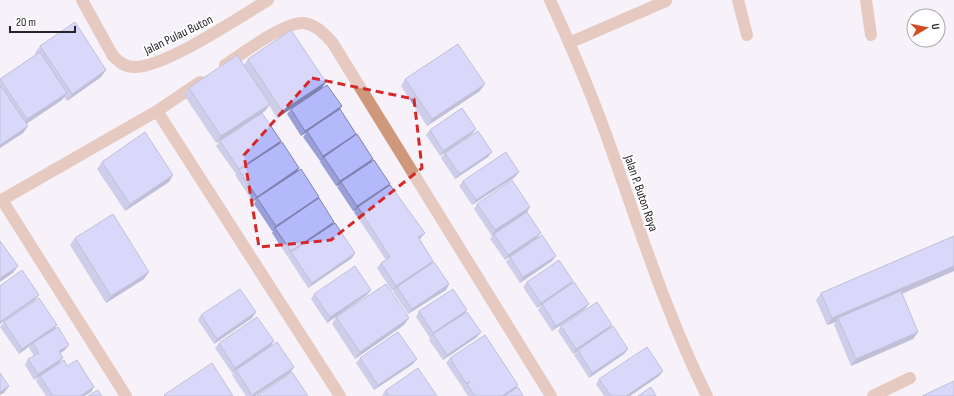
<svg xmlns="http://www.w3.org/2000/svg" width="954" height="396" font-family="'Sofia Sans Condensed',sans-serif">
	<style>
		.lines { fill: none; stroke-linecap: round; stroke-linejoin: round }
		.minor { stroke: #d0987b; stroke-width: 12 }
		.wall { fill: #9b9fd8 }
		.shaded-wall { fill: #7e82b0 }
		.building { fill: #b4b9fb; stroke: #7e82b0 }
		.marked { fill: none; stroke: #d62828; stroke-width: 3; stroke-dasharray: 8 5; stroke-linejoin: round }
		.labels { text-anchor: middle; stroke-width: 4; stroke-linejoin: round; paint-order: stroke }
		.street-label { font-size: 13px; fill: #262427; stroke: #fff }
	</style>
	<rect width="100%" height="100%" fill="#f7f2fa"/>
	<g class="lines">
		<path class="minor" d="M 82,0 L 113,56 C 119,62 125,67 134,67 C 164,68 240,17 268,0
			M 550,0 C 573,50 595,102 613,154 C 642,236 668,318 707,396
			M 738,0 L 747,35
			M 866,0 L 871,35
			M 569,43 L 666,1
			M 225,65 C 242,54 285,21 304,23 C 317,25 324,34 332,42 L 551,396
			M 157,111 L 340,396
			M 2,200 L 126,396
			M 0,201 L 157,111 L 200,82
			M 873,396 L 910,378"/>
	</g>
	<path class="wall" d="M 40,46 L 106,70 L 101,77 L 67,101 L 64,97 L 62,100 L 26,124 L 28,126 L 23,133 L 0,148 L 0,79 L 36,55 L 35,53 Z
		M 248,59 L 326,82 L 321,89 L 277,118 L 269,105 L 265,111 L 216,143 L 184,95 L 189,88 L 244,65 Z
		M 405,79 L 480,91 L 427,126 L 401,86 Z
		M 342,106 L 339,110 L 356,134 L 355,136 L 373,159 L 371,161 L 390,184 L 389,186 L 421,238 L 419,239 L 433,261 L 431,264 L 449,284 L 446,290 L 408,314 L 393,292 L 395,289 L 392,291 L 377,268 L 381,263 L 386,260 L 354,212 L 355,210 L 353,211 L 337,187 L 339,185 L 336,186 L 320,162 L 321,160 L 320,161 L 303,137 L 306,133 L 301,136 L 287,114 L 291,109 Z
		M 430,130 L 472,134 L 440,156 L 426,135 Z
		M 220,141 L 281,141 L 279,144 L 299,168 L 297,172 L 317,200 L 334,222 L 333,224 L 355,253 L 352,258 L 308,288 L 288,257 L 289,255 L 287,256 L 272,233 L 273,231 L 272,231 L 254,204 L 256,200 L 253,202 L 235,175 L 237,174 L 236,174 L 216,146 Z
		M 445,153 L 488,157 L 455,179 L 441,158 Z
		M 102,162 L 173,175 L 169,182 L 125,211 L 97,169 Z
		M 515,177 L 472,205 L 459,186 L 463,181 Z
		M 477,204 L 530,207 L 527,212 L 537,238 L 552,261 L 520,283 L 506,262 L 510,257 L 522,248 L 505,260 L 490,239 L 494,234 L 492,236 L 474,209 Z
		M 954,236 L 954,271 L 902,294 L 918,332 L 913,339 L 851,366 L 834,325 L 836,322 L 827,325 L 816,300 L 821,293 Z
		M 75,238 L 144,279 L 106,303 L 70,245 Z
		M 573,281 L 570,285 L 589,304 L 585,309 L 552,331 L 538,310 L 542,305 L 537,308 L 523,287 L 527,282 Z
		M 314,294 L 367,295 L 327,323 L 311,299 Z
		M 419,311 L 465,313 L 477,337 L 443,360 L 429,340 L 431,337 L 430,338 L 416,317 Z
		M 256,312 L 252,318 L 214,344 L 198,320 L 201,315 Z
		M 336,317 L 409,318 L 404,325 L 355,359 L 332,324 Z
		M 4,322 L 55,329 L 65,350 L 60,353 L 63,358 L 59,363 L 67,366 L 94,387 L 91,392 L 84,396 L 46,396 L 36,381 L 39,376 L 34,380 L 25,365 L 28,359 L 34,356 L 29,348 L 31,345 L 19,354 L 0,327 Z
		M 561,326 L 610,328 L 628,349 L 624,354 L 589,378 L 574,355 L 576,352 L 573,354 L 558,331 Z
		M 274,341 L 271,346 L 291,372 L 255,396 L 246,396 L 232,375 L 235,370 L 232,373 L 215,348 L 219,343 Z
		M 360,358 L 413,364 L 374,390 L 356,363 Z
		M 450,358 L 516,388 L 523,396 L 468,396 L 463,389 L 464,388 L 463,388 L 446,363 Z
		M 663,371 L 659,376 L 630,396 L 604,396 L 596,384 L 599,379 Z
		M 385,391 L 436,396 L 382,396 Z"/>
	<path class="shaded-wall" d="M 106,70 L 101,77 L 67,101 L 72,94 Z
		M 326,82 L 321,89 L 277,118 L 282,111 Z
		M 485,84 L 480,91 L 427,126 L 432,119 Z
		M 67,93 L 62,100 L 23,126 L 27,119 Z
		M 270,104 L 265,111 L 216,143 L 221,136 Z
		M 342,106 L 338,111 L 307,131 L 301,136 L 305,131 Z
		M 28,126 L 23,133 L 0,148 L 0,145 Z
		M 476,129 L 472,134 L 440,156 L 443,151 Z
		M 356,134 L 353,139 L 324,157 L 320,161 L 323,156 Z
		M 281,141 L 277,147 L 239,170 L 236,174 L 239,169 Z
		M 492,152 L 488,157 L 455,179 L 459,174 Z
		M 373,159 L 369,164 L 341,182 L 339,185 L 336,186 L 340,181 Z
		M 299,168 L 296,174 L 257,198 L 253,202 L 257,197 Z
		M 519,172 L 515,177 L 472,205 L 476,200 Z
		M 173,175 L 169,182 L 125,211 L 130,204 Z
		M 390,184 L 386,189 L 358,207 L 355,210 L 353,211 L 357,206 Z
		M 319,197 L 316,202 L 275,228 L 272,231 L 276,226 Z
		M 530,207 L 527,212 L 492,236 L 495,230 Z
		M 334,222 L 331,227 L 291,252 L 287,256 L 291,251 Z
		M 425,233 L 421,238 L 414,243 L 418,237 Z
		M 541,233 L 537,238 L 505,260 L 508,255 Z
		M 355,253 L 352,258 L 308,288 L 312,283 Z
		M 556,256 L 552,261 L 520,283 L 523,277 Z
		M 433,261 L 429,266 L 397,287 L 395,289 L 392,291 L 396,286 Z
		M 18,266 L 13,273 L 0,282 L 0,278 Z
		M 954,266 L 954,271 L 839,320 L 838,318 L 836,322 L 827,325 L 832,318 Z
		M 149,272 L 144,279 L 106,303 L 111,296 Z
		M 573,281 L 570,286 L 537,308 L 541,303 Z
		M 449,284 L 446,290 L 408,314 L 412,309 Z
		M 371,290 L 367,295 L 327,323 L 330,317 Z
		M 39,295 L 35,300 L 0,324 L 0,322 Z
		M 589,304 L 585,309 L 552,331 L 556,326 Z
		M 467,310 L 463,315 L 433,334 L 430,338 L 433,333 Z
		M 256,312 L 252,318 L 214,344 L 217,339 Z
		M 409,318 L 404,325 L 355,359 L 360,352 Z
		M 57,325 L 54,330 L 33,343 L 31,345 L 19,354 L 22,349 Z
		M 612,325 L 608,330 L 578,350 L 576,352 L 573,354 L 576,349 Z
		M 481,332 L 477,337 L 443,360 L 447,355 Z
		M 918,332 L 913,339 L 851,366 L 856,359 Z
		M 274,341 L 270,346 L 232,373 L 235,368 Z
		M 69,345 L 65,350 L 55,357 L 59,351 Z
		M 628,349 L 624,354 L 589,378 L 592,373 Z
		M 63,358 L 59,363 L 34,380 L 38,374 Z
		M 417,359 L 413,364 L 374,390 L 378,385 Z
		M 294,367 L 291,372 L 255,396 L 252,396 Z
		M 663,371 L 659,376 L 630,396 L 626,396 Z
		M 518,385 L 515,390 L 506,396 L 502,396 Z
		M 9,386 L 4,393 L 0,395 L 0,392 Z
		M 94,387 L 91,392 L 84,396 L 80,396 Z"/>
	<path class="building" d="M 75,22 L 106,70 L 72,94 L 40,46 Z
		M 291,30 L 326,82 L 282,111 L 248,59 Z
		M 458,44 L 485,84 L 432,119 L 405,79 Z
		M 40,52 L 67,93 L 27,119 L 0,79 Z
		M 237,55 L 270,104 L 221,136 L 189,88 Z
		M 0,85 L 28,126 L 0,145 Z
		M 327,85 L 342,106 L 305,131 L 291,109 Z
		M 462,108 L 476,129 L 443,151 L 430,130 Z
		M 340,109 L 356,134 L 323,156 L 307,131 Z
		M 262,113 L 281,141 L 239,169 L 220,141 Z
		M 478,131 L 492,152 L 459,174 L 445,153 Z
		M 145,132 L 173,175 L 130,204 L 102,162 Z
		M 357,134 L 373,159 L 340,181 L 324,157 Z
		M 282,142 L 299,168 L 257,197 L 239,170 Z
		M 506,152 L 519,172 L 476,200 L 463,181 Z
		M 374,160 L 390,184 L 357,206 L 341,182 Z
		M 301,169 L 319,197 L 276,226 L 257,198 Z
		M 512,180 L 530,207 L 495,230 L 477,204 Z
		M 390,185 L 425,233 L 418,237 L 433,261 L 396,286 L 381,263 L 390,257 L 358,207 Z
		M 319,198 L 334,222 L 291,251 L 275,228 Z
		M 527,212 L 541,233 L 508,255 L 494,234 Z
		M 113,214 L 149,272 L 111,296 L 75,238 Z
		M 335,223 L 355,253 L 312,283 L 291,252 Z
		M 542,235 L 556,256 L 523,277 L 510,257 Z
		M 954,236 L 954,266 L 832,318 L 821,293 Z
		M 0,241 L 18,266 L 0,278 Z
		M 559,260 L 573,281 L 541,303 L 527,282 Z
		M 434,262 L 449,284 L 412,309 L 397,287 Z
		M 355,266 L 371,290 L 330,317 L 314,294 Z
		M 22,270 L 39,295 L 0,322 L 0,286 Z
		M 574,282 L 589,304 L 556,326 L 542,304 Z
		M 386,284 L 409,318 L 360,352 L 336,317 Z
		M 240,289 L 256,312 L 217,339 L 201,315 Z
		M 453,289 L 467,310 L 433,333 L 419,311 Z
		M 901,291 L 918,332 L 856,359 L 838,318 Z
		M 39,298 L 57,325 L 22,349 L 4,322 Z
		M 597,302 L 612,325 L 576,349 L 561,326 Z
		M 467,312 L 481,332 L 447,355 L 433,334 Z
		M 257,317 L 274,341 L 235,368 L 219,343 Z
		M 613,326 L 628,349 L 592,373 L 578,350 Z
		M 58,327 L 69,345 L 59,351 L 63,358 L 38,374 L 28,359 L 39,353 L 33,343 Z
		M 398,332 L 417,359 L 378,385 L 360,358 Z
		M 485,335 L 518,385 L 502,396 L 475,396 L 467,384 L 470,382 L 466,383 L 450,358 Z
		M 277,342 L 294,367 L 252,395 L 236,370 Z
		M 647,347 L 663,371 L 626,396 L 611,396 L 599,379 Z
		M 64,360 L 67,366 L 77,360 L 94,387 L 80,396 L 53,396 L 40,376 Z
		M 212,363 L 233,396 L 165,396 L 164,395 Z
		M 418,368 L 437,396 L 389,396 L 385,391 Z
		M 292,372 L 308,396 L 257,396 Z
		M 0,373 L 9,386 L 0,392 Z
		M 954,381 L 954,396 L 922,396 Z
		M 518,387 L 523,396 L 504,396 Z
		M 651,387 L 656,396 L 638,396 Z
		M 98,390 L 102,396 L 88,396 Z"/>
	<path d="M0 0H954V396H0ZM 312,78 L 414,99 L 422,168 L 331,240 L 259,247 L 244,155 Z" fill="#f7f2fa" fill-opacity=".55" fill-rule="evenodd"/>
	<path class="marked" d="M 312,78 L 414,99 L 422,168 L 331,240 L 259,247 L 244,155 Z"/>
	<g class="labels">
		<g class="street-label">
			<text transform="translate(178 34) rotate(-26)" y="5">Jalan Pulau Buton</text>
			<text transform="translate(642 193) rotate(71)" y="5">Jalan P. Buton Raya</text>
		</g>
	</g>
	<g transform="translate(926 28) rotate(81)"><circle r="19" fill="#ffffff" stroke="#a8a7a9"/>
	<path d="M0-3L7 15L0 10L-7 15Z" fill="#d54b26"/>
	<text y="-6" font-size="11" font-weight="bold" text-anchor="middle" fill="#262427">U</text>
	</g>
	<path d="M10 26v6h65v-6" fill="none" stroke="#262427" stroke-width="2"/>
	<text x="16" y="26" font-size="12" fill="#262427" stroke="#ffffff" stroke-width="3" paint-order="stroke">20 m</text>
</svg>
